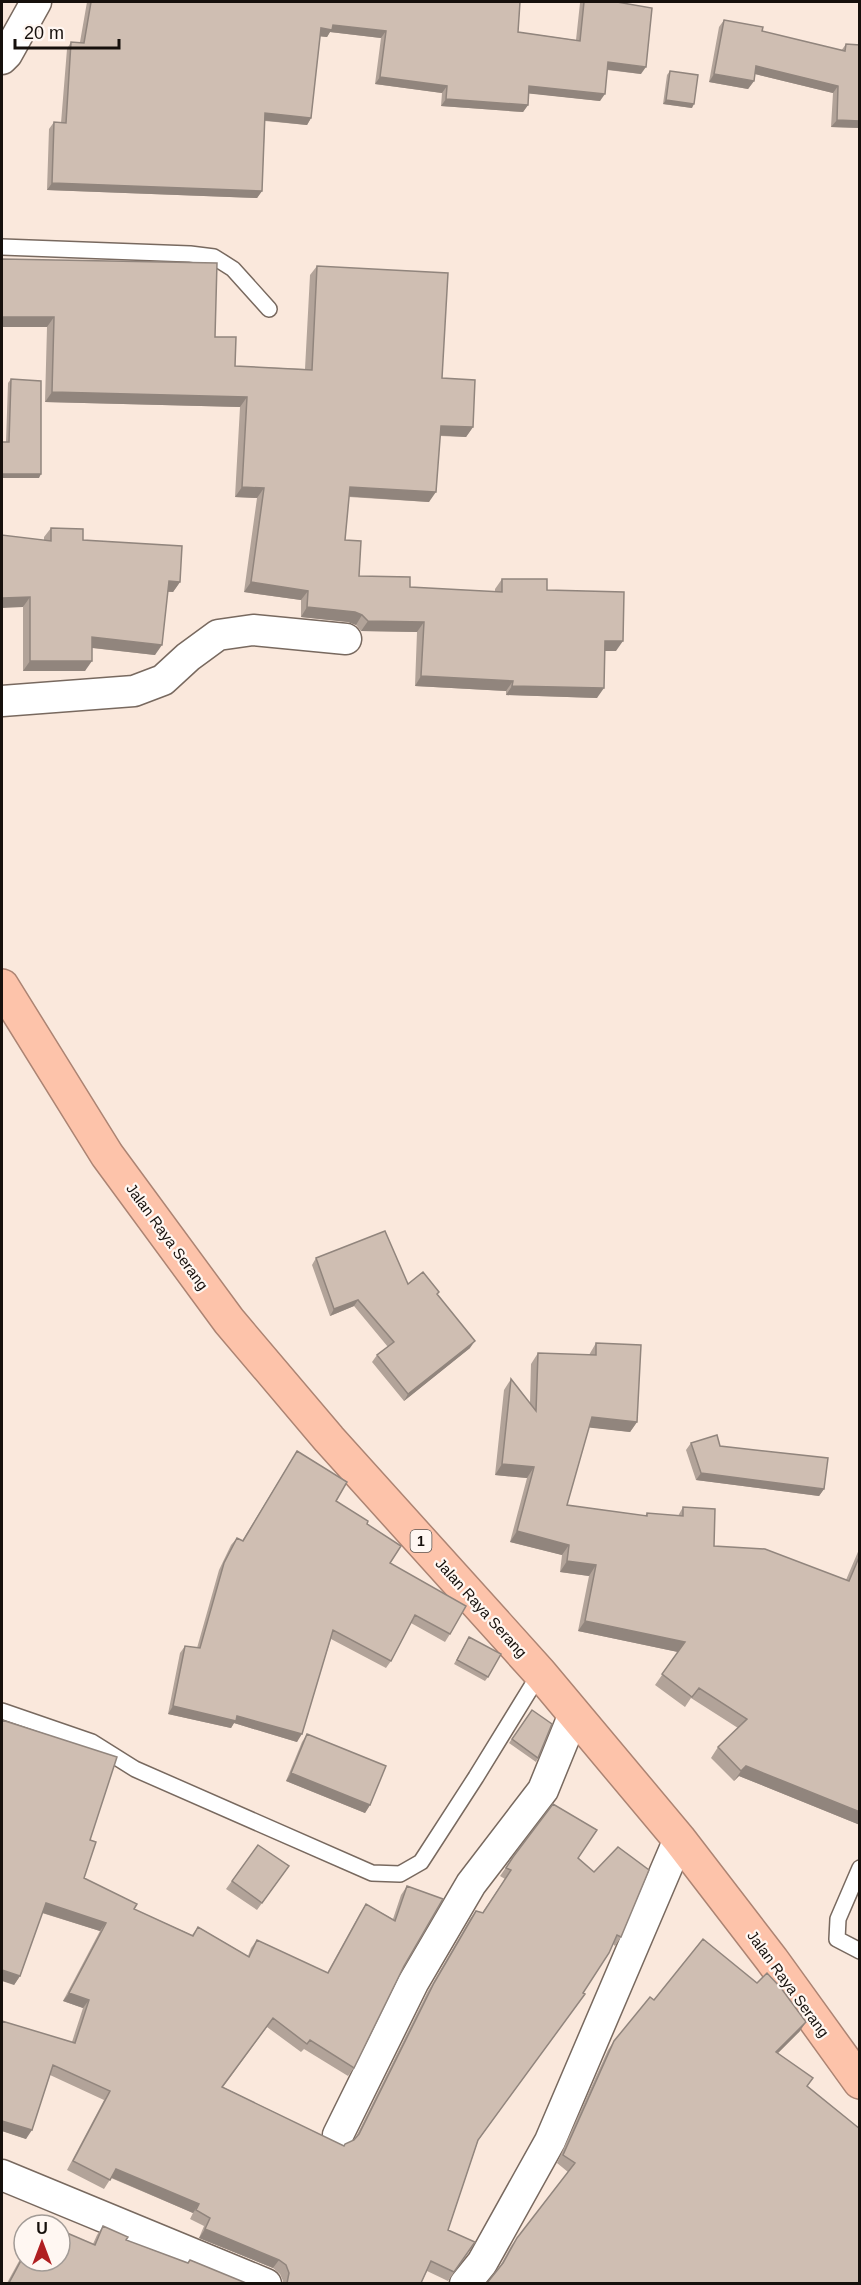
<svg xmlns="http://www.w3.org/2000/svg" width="861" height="2285" font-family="Helvetica,sans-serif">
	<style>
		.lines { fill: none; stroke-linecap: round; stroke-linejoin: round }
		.lane-casing { stroke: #78695f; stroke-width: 18 }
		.street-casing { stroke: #78695f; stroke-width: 33 }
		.highway-casing { stroke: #ac8473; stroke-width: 36 }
		.lane { stroke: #fff; stroke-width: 15 }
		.street { stroke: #fff; stroke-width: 30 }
		.highway { stroke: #fdc3aa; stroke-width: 33 }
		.wall { fill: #b2a399 }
		.shaded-wall { fill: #91857d }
		.building { fill: #cfbeb2; stroke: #91857d; stroke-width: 1.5 }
		.labels { text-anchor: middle; stroke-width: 4.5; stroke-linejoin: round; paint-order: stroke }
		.shield { fill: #fff7f2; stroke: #5c5551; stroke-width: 1.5 }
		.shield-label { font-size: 14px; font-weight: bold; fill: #16100c }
		.street-label { font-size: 15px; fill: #16100c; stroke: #fff7f2 }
	</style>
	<rect width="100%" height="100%" fill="#fae8dc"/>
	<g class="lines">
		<g class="lane-casing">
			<path id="lane" d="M 2,247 L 190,254 L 214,257 L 233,269 L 269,309
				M 2,1711 L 92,1742 L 135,1769 L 372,1873 L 400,1874 L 421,1862 L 476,1777 L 540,1673
				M 860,1868 L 838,1919 L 837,1939 L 860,1951"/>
		</g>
		<g class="street-casing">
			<path id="street" d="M 2,59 L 7,54 L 36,2
				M 2,701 L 134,691 L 163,680 L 188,657 L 218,635 L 253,630 L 346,639
				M 338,2135 L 413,1983 L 471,1884 L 543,1790 L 574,1714
				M 2,2175 L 266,2284
				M 465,2284 L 482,2263 L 550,2141 L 679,1839"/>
		</g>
		<g class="highway-casing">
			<path id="highway" d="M 2,986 L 107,1155 L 229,1321 L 329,1439 L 540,1673 L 679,1839 L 772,1960 L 860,2082"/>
		</g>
		<use href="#lane" class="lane"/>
		<use href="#street" class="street"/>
		<use href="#highway" class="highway"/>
	</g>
	<path class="wall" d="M 87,2 L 520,2 L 518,32 L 576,40 L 580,3 L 581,2 L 617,2 L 641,74 L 607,70 L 600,101 L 528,93 L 528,105 L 523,112 L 441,106 L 442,93 L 375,84 L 381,38 L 330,32 L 327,37 L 320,36 L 311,118 L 307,125 L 265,121 L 262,191 L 257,198 L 47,190 L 49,129 L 54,122 L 61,123 L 67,49 L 71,42 L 80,42 Z
		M 724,20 L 762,31 L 841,51 L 846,44 L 860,45 L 860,128 L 831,127 L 833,93 L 755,74 L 754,81 L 748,89 L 709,82 L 719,27 Z
		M 670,71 L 692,108 L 663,104 L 667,75 Z
		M 2,259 L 215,337 L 235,366 L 305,369 L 310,275 L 317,266 L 442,378 L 473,427 L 466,437 L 440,436 L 429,502 L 349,497 L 345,540 L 359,576 L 410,587 L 495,592 L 495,589 L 502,579 L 547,590 L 616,651 L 605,651 L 597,698 L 506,695 L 506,691 L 415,686 L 417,632 L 361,631 L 356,625 L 348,622 L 301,617 L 301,600 L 244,592 L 257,498 L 235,497 L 240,407 L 45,402 L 47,327 Z
		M 11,379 L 39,478 L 2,478 L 6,442 L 8,383 Z
		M 51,528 L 83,540 L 180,582 L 173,592 L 168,592 L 155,655 L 92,648 L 85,671 L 23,671 L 23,607 L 44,541 L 44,537 Z
		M 316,1258 L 408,1284 L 437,1294 L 470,1348 L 404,1401 L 372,1362 L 377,1355 L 388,1347 L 354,1306 L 330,1316 L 312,1265 Z
		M 596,1343 L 637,1422 L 630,1432 L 589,1427 L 567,1505 L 645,1516 L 647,1513 L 678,1516 L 683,1507 L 714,1546 L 846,1580 L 860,1547 L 860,1825 L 739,1776 L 734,1781 L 711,1758 L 718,1747 L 738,1728 L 691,1698 L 685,1707 L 655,1685 L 678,1652 L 578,1631 L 589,1576 L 560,1572 L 562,1555 L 510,1542 L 527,1478 L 495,1475 L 504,1390 L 511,1379 L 530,1403 L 531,1364 L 538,1353 L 589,1355 Z
		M 691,1443 L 720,1446 L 824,1489 L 819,1496 L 696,1480 L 686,1450 Z
		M 297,1451 L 336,1501 L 367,1524 L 390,1563 L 450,1634 L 445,1642 L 411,1623 L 391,1661 L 386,1668 L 331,1639 L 297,1742 L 234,1723 L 231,1728 L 168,1714 L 180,1653 L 185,1646 L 197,1648 L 219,1570 L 231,1545 L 237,1538 L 242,1541 Z
		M 469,1637 L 488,1677 L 485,1681 L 454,1664 Z
		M 532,1710 L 538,1758 L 536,1762 L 509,1743 Z
		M 2,1720 L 90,1840 L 84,1878 L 134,1909 L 192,1935 L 198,1927 L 248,1956 L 251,1948 L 257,1940 L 327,1973 L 360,1913 L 366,1904 L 393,1919 L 401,1895 L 407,1886 L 404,1966 L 354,2068 L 348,2076 L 304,2049 L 301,2052 L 267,2027 L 223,2087 L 343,2146 L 355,2139 L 428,1991 L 470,1919 L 476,1911 L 482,1913 L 505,1879 L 500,1876 L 513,1857 L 578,1858 L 621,1937 L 615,1946 L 613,1944 L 478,2141 L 448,2230 L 475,2242 L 448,2281 L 427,2271 L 421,2283 L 283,2283 L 283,2281 L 280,2274 L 273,2268 L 199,2238 L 204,2226 L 190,2219 L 193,2213 L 111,2178 L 104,2189 L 67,2170 L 104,2100 L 50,2075 L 26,2139 L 2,2131 L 72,2042 L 83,2008 L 63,2001 L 100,1931 L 42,1913 L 20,1976 L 14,1985 Z
		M 307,1734 L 370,1805 L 365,1813 L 286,1781 L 302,1742 Z
		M 258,1845 L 289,1866 L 257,1910 L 226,1889 Z
		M 654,2000 L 800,2031 L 778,2053 L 807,2086 L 499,2268 L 511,2246 L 517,2238 L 568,2172 L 557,2163 L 608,2050 L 614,2041 Z
		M 103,2226 L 126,2240 L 188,2263 L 190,2260 L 246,2283 L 7,2283 L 24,2252 L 24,2261 L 93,2244 L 97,2235 Z"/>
	<path class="shaded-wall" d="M 333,25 L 386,31 L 381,38 L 330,32 L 327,37 L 316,36 L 321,28 Z
		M 608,62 L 646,67 L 641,74 L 603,69 Z
		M 756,66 L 838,86 L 833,93 L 751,73 Z
		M 714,74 L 754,81 L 748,89 L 709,82 Z
		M 380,77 L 447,86 L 442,93 L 375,84 Z
		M 529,86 L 605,94 L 600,101 L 524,93 Z
		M 446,99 L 528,105 L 523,112 L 441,106 Z
		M 666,100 L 694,104 L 692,108 L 663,104 Z
		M 265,113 L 311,118 L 307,125 L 260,120 Z
		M 837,120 L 860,121 L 860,128 L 831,127 Z
		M 52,183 L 262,191 L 257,198 L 47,190 Z
		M 2,317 L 54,317 L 47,327 L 2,327 Z
		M 52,392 L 247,397 L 240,407 L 45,402 Z
		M 441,426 L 473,427 L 466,437 L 434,435 Z
		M 2,474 L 41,474 L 39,478 L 2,478 Z
		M 242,487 L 264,488 L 257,498 L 235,497 Z
		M 350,487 L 436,492 L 429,502 L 343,496 Z
		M 169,581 L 180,582 L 173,592 L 162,591 Z
		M 251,582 L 308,591 L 301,600 L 244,592 Z
		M 30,597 L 23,607 L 2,608 L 2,598 Z
		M 307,607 L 355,612 L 362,615 L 356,625 L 348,622 L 301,617 Z
		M 368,621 L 424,622 L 417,632 L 361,631 Z
		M 92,637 L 162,645 L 155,655 L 85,647 Z
		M 605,641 L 623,641 L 616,651 L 598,651 Z
		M 30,661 L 92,661 L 85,671 L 23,671 Z
		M 421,676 L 513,681 L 506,691 L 415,686 Z
		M 512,686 L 604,688 L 597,698 L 506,695 Z
		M 358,1300 L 354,1306 L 330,1316 L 334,1309 Z
		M 475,1341 L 470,1348 L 404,1401 L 408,1394 Z
		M 592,1417 L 637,1422 L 630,1432 L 584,1427 Z
		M 502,1464 L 534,1467 L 527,1478 L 495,1475 Z
		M 701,1473 L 824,1489 L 819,1496 L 696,1480 Z
		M 517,1531 L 569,1545 L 562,1555 L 510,1542 Z
		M 567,1561 L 596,1565 L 589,1576 L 560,1572 Z
		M 585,1621 L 685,1642 L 678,1652 L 578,1631 Z
		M 173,1706 L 237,1716 L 302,1734 L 297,1742 L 234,1723 L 231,1728 L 168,1714 Z
		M 746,1766 L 860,1812 L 860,1825 L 739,1776 L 734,1781 L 741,1771 Z
		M 291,1773 L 370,1805 L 365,1813 L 286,1781 Z
		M 46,1903 L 106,1923 L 100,1931 L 40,1912 Z
		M 2,1970 L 20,1976 L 14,1985 L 2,1981 Z
		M 69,1993 L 89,2000 L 83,2008 L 63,2001 Z
		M 806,2022 L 800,2031 L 770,2061 L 776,2052 Z
		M 2,2121 L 32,2130 L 26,2139 L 2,2131 Z
		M 116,2169 L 199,2204 L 193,2213 L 110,2177 Z
		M 205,2229 L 279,2260 L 273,2268 L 199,2238 Z"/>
	<path class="building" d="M 91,2 L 520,2 L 518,32 L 580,41 L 584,2 L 617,2 L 652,8 L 646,67 L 608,62 L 605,94 L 529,86 L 528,105 L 446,99 L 447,86 L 380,77 L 386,31 L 333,25 L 332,30 L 321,28 L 311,118 L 265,113 L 262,191 L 52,183 L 54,122 L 66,123 L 71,42 L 84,43 Z
		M 724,20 L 763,27 L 762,31 L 845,51 L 846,44 L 860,45 L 860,121 L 837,120 L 838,86 L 756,66 L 754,81 L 714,74 Z
		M 670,71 L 698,75 L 694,104 L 666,100 Z
		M 2,259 L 217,263 L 215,337 L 236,337 L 235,366 L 312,370 L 317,266 L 448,273 L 442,378 L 475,380 L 473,427 L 441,426 L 436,492 L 350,487 L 345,540 L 361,541 L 359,576 L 410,577 L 410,587 L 502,592 L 502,579 L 547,579 L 547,590 L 624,592 L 623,641 L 605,641 L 604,688 L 512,686 L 513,681 L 421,676 L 424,622 L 368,621 L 362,615 L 355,612 L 307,607 L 308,591 L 251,582 L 264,488 L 242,487 L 247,397 L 52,392 L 54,317 L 2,317 Z
		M 11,379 L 41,381 L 41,474 L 2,474 L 2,442 L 9,442 Z
		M 51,528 L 83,529 L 83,540 L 182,546 L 180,582 L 169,581 L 162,645 L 92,637 L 92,661 L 30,661 L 30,597 L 2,598 L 2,535 L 51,541 Z
		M 385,1231 L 408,1284 L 423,1272 L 439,1292 L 437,1294 L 475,1341 L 408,1394 L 377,1355 L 394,1342 L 358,1300 L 334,1309 L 316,1258 Z
		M 596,1343 L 641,1345 L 637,1422 L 592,1417 L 567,1505 L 647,1516 L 647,1513 L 683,1516 L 683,1507 L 715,1509 L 714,1546 L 765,1549 L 849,1581 L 860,1555 L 860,1812 L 746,1766 L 741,1771 L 718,1747 L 747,1719 L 699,1688 L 692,1697 L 662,1674 L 685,1642 L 585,1621 L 596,1565 L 567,1561 L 569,1545 L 517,1531 L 534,1467 L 502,1464 L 511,1379 L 536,1411 L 538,1353 L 596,1355 Z
		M 717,1435 L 720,1446 L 828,1458 L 824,1489 L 701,1473 L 691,1443 Z
		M 297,1451 L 347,1482 L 336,1501 L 368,1521 L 367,1524 L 401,1546 L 390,1563 L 466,1606 L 450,1634 L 415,1615 L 391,1661 L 333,1630 L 302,1734 L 237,1716 L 236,1721 L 173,1706 L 185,1646 L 200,1648 L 224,1563 L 237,1538 L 243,1541 Z
		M 469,1637 L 501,1654 L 488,1677 L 457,1660 Z
		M 532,1710 L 552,1724 L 538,1758 L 512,1739 Z
		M 2,1720 L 117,1757 L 90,1840 L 96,1842 L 84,1878 L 137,1904 L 134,1909 L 193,1936 L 198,1927 L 249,1957 L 257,1940 L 328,1973 L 366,1904 L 395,1921 L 407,1886 L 443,1899 L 404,1966 L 354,2068 L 310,2040 L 307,2044 L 273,2018 L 222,2087 L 344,2146 L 345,2144 L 354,2140 L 359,2134 L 434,1983 L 476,1911 L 483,1913 L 511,1870 L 506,1868 L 513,1857 L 553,1804 L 597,1830 L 578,1858 L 594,1872 L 618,1847 L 649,1870 L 621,1937 L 617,1935 L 609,1953 L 583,1993 L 585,1994 L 478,2140 L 448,2230 L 475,2242 L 454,2272 L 431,2261 L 421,2283 L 287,2283 L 289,2273 L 286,2265 L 279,2260 L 205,2229 L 210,2218 L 196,2210 L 199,2204 L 116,2169 L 110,2180 L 73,2161 L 110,2091 L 53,2065 L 32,2130 L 2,2121 L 2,2021 L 75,2043 L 89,2000 L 69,1993 L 106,1923 L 46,1903 L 20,1976 L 2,1970 Z
		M 307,1734 L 386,1766 L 370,1805 L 291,1773 Z
		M 258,1845 L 289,1866 L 262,1903 L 232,1881 Z
		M 703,1939 L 757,1983 L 767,1973 L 781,1988 L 806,2022 L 776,2052 L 813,2078 L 807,2086 L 860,2129 L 860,2283 L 487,2283 L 503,2263 L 517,2238 L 575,2163 L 563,2155 L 614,2041 L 650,1997 L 654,2000 Z
		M 103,2226 L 128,2237 L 126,2240 L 188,2263 L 190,2260 L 246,2283 L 9,2283 L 24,2255 L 24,2261 L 60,2261 L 60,2230 L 95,2245 Z"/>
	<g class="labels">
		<rect class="shield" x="410.5" y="1530" width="21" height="22" rx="4.5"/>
		<g class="shield-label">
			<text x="421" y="1546">1</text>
		</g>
		<g class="street-label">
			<text transform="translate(167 1237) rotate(54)" y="5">Jalan Raya Serang</text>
			<text transform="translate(481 1608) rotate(48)" y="5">Jalan Raya Serang</text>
			<text transform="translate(788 1984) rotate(54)" y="5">Jalan Raya Serang</text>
		</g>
	</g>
	<rect width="861" height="2285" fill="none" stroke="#16100c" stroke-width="6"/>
	<g transform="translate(42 2243)"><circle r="28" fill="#fff7f2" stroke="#a29b96" stroke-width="1.5"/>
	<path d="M0-4.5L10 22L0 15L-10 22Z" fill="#b01f21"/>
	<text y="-9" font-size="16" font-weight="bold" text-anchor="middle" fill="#16100c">U</text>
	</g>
	<path d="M15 39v9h104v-9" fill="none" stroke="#16100c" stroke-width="3"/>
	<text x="24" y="39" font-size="18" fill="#16100c" stroke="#fff7f2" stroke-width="4.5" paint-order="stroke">20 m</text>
</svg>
